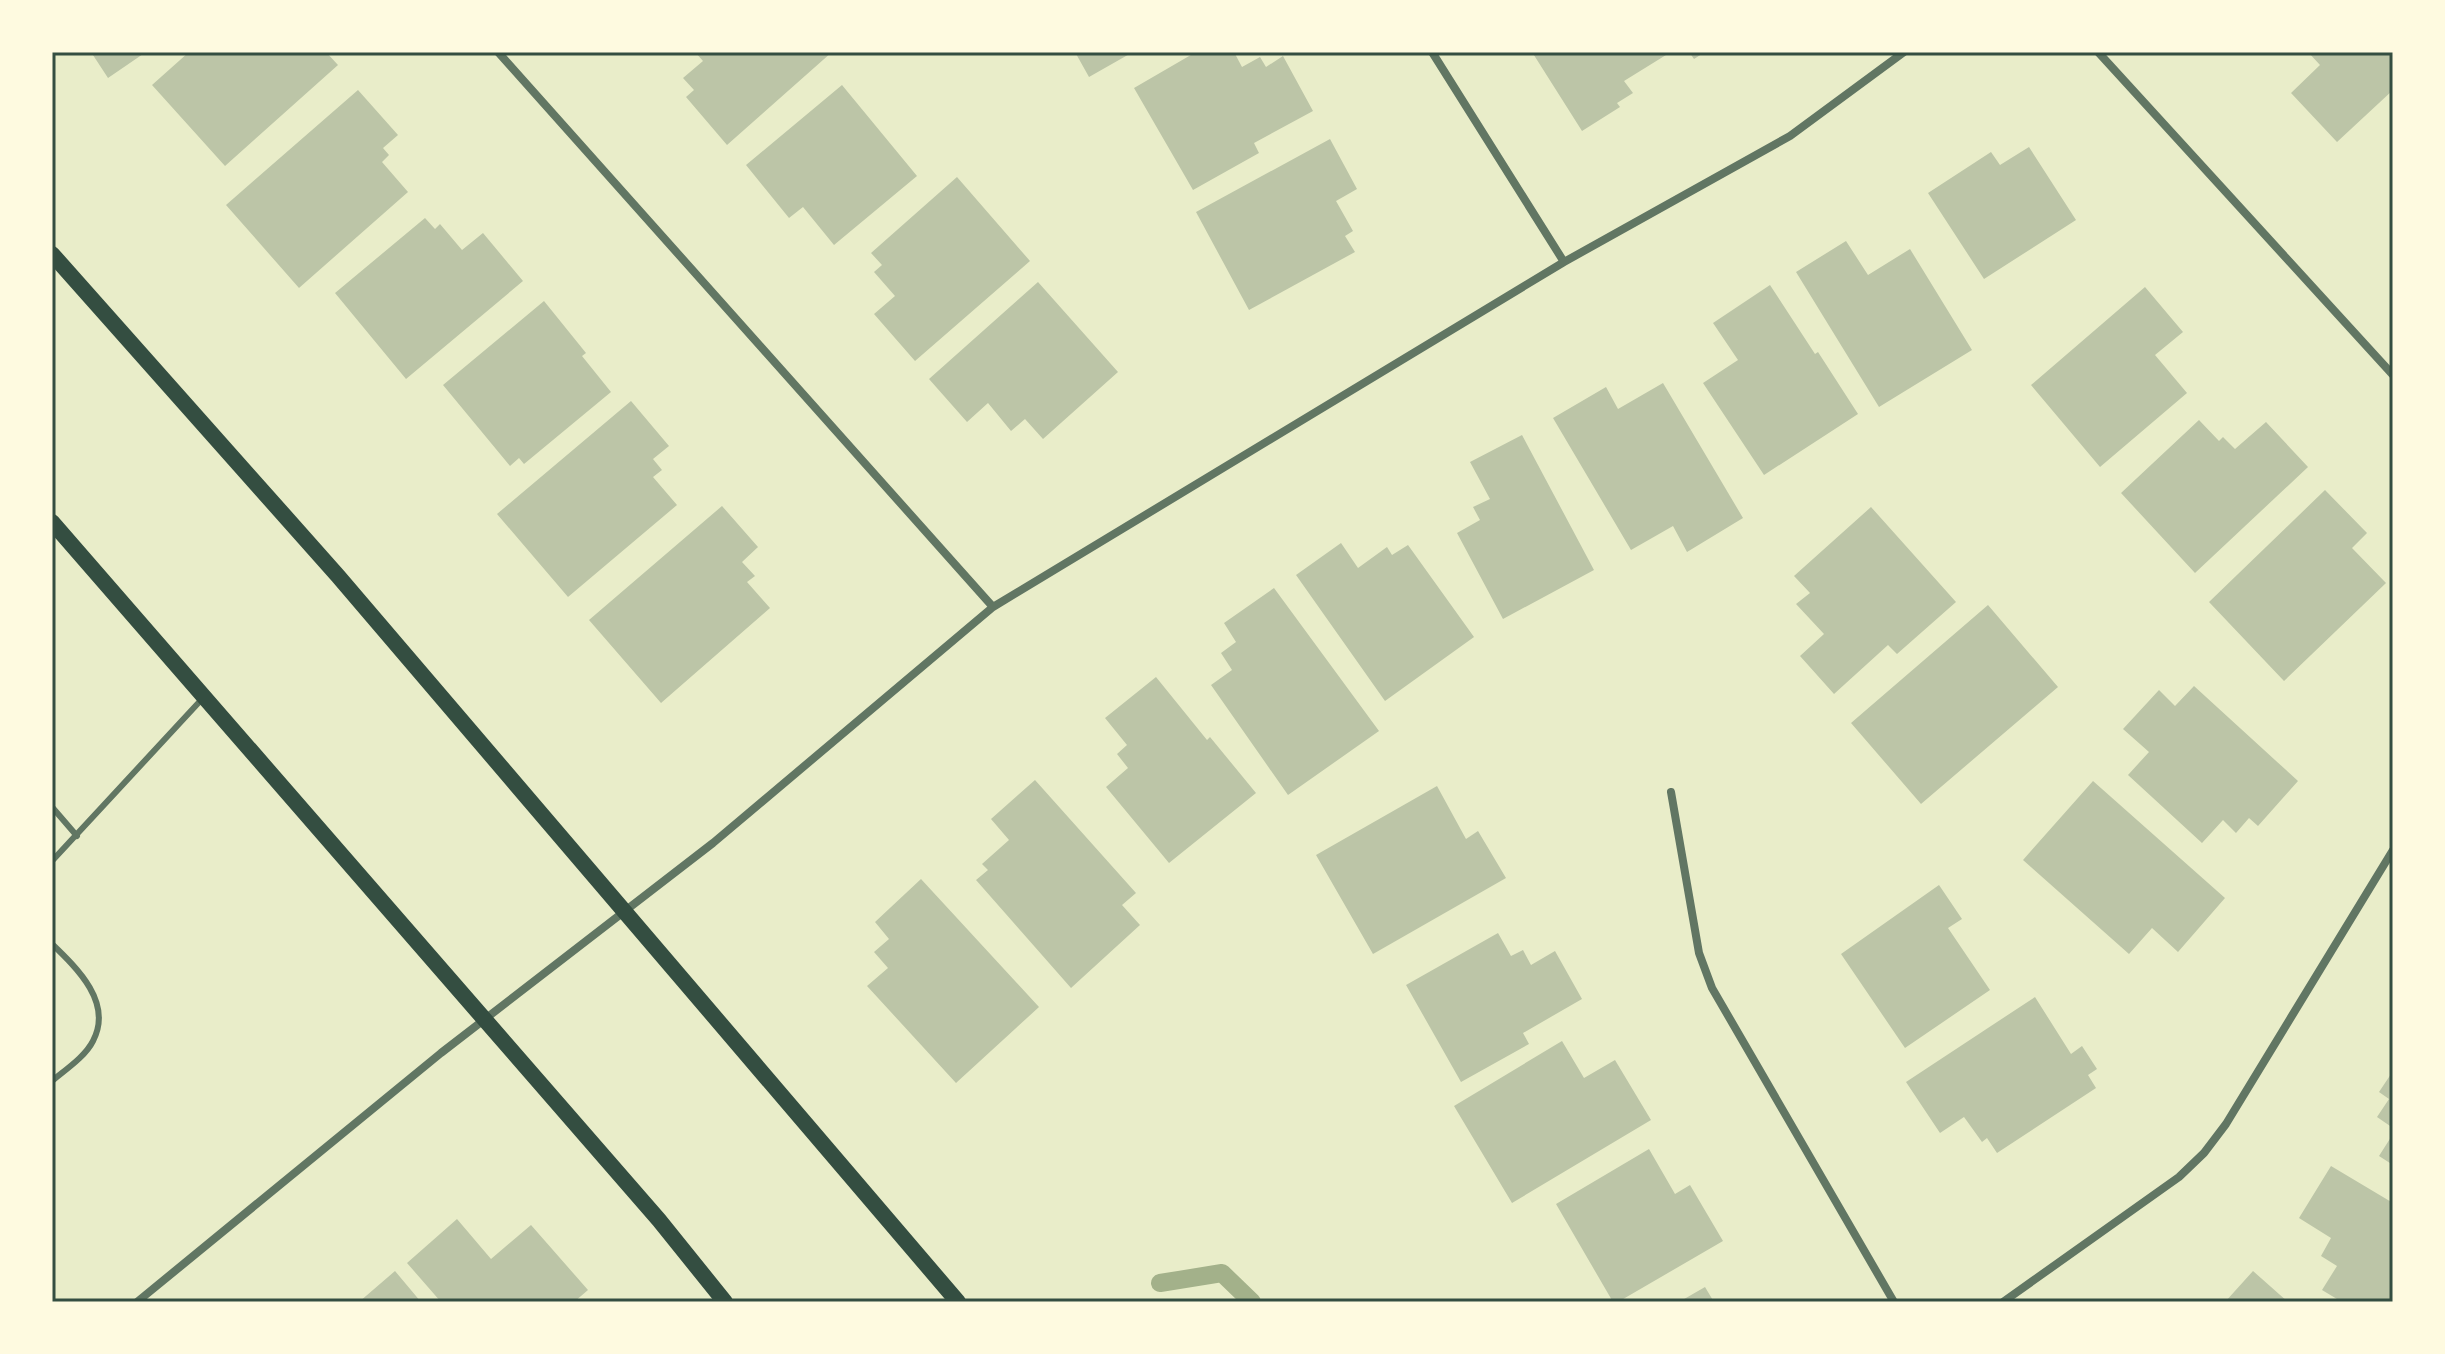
<svg xmlns="http://www.w3.org/2000/svg" width="2445" height="1354" font-family="Raleway,sans-serif">
	<style>
		.lines { fill: none; stroke-linecap: round; stroke-linejoin: round }
		.stream { stroke: #a3b18a; stroke-width: 18 }
		.building { fill: #bcc5a7 }
		.service { stroke: #617663; stroke-width: 6 }
		.minor { stroke: #617663; stroke-width: 8 }
		.secondary { stroke: #344e41; stroke-width: 16 }
		.neatline { fill: none; stroke: #344e41; stroke-width: 3 }
	</style>
	<rect width="100%" height="100%" fill="#e9edc9"/>
	<g class="lines">
		<path class="stream" d="M 1160,1283 L 1222,1273 L 1252,1302"/>
	</g>
	<path class="building" d="M 91,52 L 146,52 L 108,78 Z
		M 189,52 L 326,52 L 338,65 L 225,166 L 152,85 Z
		M 695,52 L 832,52 L 727,145 L 686,97 L 694,90 L 683,78 L 703,61 Z
		M 1075,52 L 1133,52 L 1089,77 Z
		M 1196,52 L 1234,52 L 1242,67 L 1260,57 L 1266,67 L 1283,56 L 1313,111 L 1254,143 L 1259,153 L 1193,190 L 1134,88 Z
		M 1532,52 L 1664,52 L 1666,55 L 1624,81 L 1633,93 L 1617,103 L 1620,107 L 1582,131 Z
		M 1689,52 L 1705,52 L 1694,59 Z
		M 2308,52 L 2393,52 L 2393,90 L 2337,142 L 2291,93 L 2320,65 Z
		M 842,85 L 917,176 L 834,245 L 803,207 L 789,218 L 746,165 Z
		M 358,90 L 398,135 L 383,148 L 389,155 L 382,162 L 408,192 L 299,288 L 226,205 Z
		M 1330,139 L 1357,189 L 1336,201 L 1353,231 L 1345,236 L 1355,252 L 1249,310 L 1196,212 Z
		M 2029,147 L 2076,220 L 1984,279 L 1928,193 L 1991,152 L 2000,165 Z
		M 957,177 L 1030,261 L 915,361 L 874,314 L 895,296 L 874,272 L 882,265 L 871,253 Z
		M 425,218 L 435,229 L 440,224 L 462,250 L 483,233 L 523,281 L 406,379 L 335,293 Z
		M 1846,241 L 1868,275 L 1910,249 L 1972,350 L 1879,407 L 1796,272 Z
		M 1038,282 L 1118,372 L 1043,439 L 1025,419 L 1011,431 L 988,403 L 967,422 L 929,379 Z
		M 1770,285 L 1815,354 L 1818,352 L 1858,414 L 1764,475 L 1703,383 L 1738,360 L 1713,323 Z
		M 2145,287 L 2183,332 L 2155,355 L 2187,393 L 2100,467 L 2031,385 Z
		M 544,301 L 586,353 L 582,356 L 611,392 L 524,464 L 519,458 L 510,466 L 443,385 Z
		M 1663,383 L 1743,518 L 1687,552 L 1673,526 L 1631,550 L 1553,418 L 1606,387 L 1618,409 Z
		M 631,401 L 669,446 L 653,459 L 662,470 L 653,477 L 677,505 L 568,597 L 497,514 Z
		M 2199,420 L 2219,441 L 2223,437 L 2235,449 L 2266,422 L 2308,467 L 2195,573 L 2121,493 Z
		M 1522,435 L 1594,570 L 1503,619 L 1457,533 L 1480,520 L 1473,507 L 1490,499 L 1470,462 Z
		M 2325,490 L 2367,533 L 2352,548 L 2386,583 L 2284,681 L 2209,602 Z
		M 722,506 L 758,547 L 742,562 L 755,576 L 747,582 L 770,608 L 661,703 L 589,620 Z
		M 1871,507 L 1956,602 L 1897,654 L 1888,645 L 1834,694 L 1800,656 L 1824,634 L 1796,604 L 1810,593 L 1794,576 Z
		M 1341,543 L 1358,568 L 1387,547 L 1392,555 L 1408,545 L 1474,637 L 1385,701 L 1296,575 Z
		M 1274,588 L 1379,731 L 1288,795 L 1211,685 L 1232,670 L 1221,653 L 1236,642 L 1224,623 Z
		M 1988,605 L 2058,687 L 1921,804 L 1851,723 Z
		M 1156,677 L 1207,740 L 1210,737 L 1256,793 L 1169,863 L 1106,787 L 1128,768 L 1117,754 L 1127,745 L 1105,718 Z
		M 2194,686 L 2298,781 L 2258,826 L 2249,818 L 2236,833 L 2223,820 L 2202,843 L 2128,775 L 2149,752 L 2123,729 L 2159,690 L 2175,706 Z
		M 1035,780 L 1136,893 L 1122,905 L 1140,925 L 1071,988 L 976,880 L 988,870 L 982,864 L 1009,840 L 991,819 Z
		M 2093,781 L 2225,898 L 2178,952 L 2152,928 L 2129,954 L 2023,860 Z
		M 1437,786 L 1466,839 L 1478,831 L 1506,878 L 1373,954 L 1316,855 Z
		M 921,879 L 1039,1007 L 956,1083 L 867,986 L 888,968 L 874,952 L 889,939 L 875,922 Z
		M 1939,885 L 1962,919 L 1948,928 L 1990,990 L 1905,1048 L 1841,954 Z
		M 1498,933 L 1511,956 L 1523,950 L 1531,965 L 1555,951 L 1582,999 L 1523,1033 L 1529,1044 L 1461,1082 L 1406,985 Z
		M 2035,997 L 2071,1054 L 2082,1046 L 2097,1069 L 2088,1075 L 2096,1088 L 1997,1153 L 1987,1138 L 1982,1142 L 1964,1117 L 1940,1133 L 1906,1082 Z
		M 1562,1041 L 1584,1078 L 1615,1060 L 1651,1120 L 1512,1203 L 1454,1106 Z
		M 2393,1071 L 2393,1128 L 2377,1117 L 2389,1099 L 2379,1092 Z
		M 2393,1134 L 2393,1165 L 2379,1156 Z
		M 1649,1149 L 1675,1194 L 1690,1185 L 1723,1241 L 1618,1302 L 1613,1302 L 1556,1204 Z
		M 2331,1166 L 2393,1203 L 2393,1302 L 2342,1302 L 2322,1290 L 2337,1266 L 2321,1256 L 2331,1238 L 2299,1218 Z
		M 457,1219 L 491,1259 L 531,1225 L 588,1290 L 574,1302 L 441,1302 L 407,1263 Z
		M 395,1271 L 421,1302 L 359,1302 Z
		M 2253,1271 L 2288,1302 L 2225,1302 Z
		M 1705,1287 L 1714,1302 L 1679,1302 Z"/>
	<g class="lines">
		<path class="service" d="M 52,807 L 77,836
			M 52,861 L 202,699
			M 52,944 C 78,969 113,1003 93,1041 C 85,1057 65,1070 52,1081"/>
		<path class="minor" d="M 498,52 L 993,607
			M 1432,52 L 1564,262
			M 2098,52 L 2393,375
			M 1671,792 L 1699,953 L 1712,988 L 1894,1302
			M 137,1302 L 441,1053 L 713,843 L 993,607 L 1564,262 L 1790,136 L 1904,52
			M 2003,1302 L 2179,1177 L 2204,1153 L 2226,1124 L 2393,850"/>
		<path class="secondary" d="M 52,254 L 338,576 L 958,1302
			M 52,522 L 659,1220 L 725,1302"/>
	</g>
	<rect width="2445" height="1354" fill="none" stroke="#fefae0" stroke-width="108"/>
	<rect x="54" y="54" width="2337" height="1246" class="neatline"/>
</svg>
